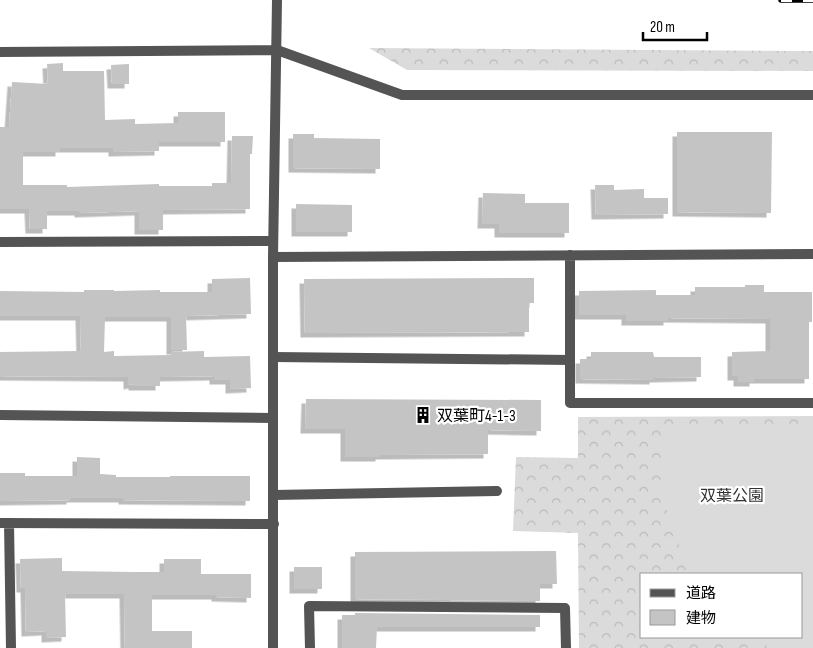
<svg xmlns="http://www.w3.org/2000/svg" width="813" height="648" font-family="'Sofia Sans Condensed','Noto Sans JP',sans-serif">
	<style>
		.forest { fill: url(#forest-crowns); fill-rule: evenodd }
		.pitch { fill: #dbdbdb }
		.building { fill: #c4c4c4; filter: url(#shadow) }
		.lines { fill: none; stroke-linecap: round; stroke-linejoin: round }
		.lane { stroke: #545454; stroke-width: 10 }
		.street { stroke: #545454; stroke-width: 10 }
		.rail-casing { stroke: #000; stroke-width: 5.5 }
		.rail { stroke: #fff; stroke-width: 4; stroke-dasharray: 11; stroke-linecap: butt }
		.labels { text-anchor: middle; stroke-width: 4.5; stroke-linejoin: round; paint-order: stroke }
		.poi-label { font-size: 16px; fill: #000; stroke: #fff; text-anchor: start }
		.park-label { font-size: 16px; fill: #323232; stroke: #fff }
	</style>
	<defs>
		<pattern id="forest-crowns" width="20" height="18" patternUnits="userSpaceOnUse" patternTransform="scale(1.25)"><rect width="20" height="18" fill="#dbdbdb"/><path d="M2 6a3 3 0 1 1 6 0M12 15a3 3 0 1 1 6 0" fill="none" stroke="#bababa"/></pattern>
		<filter id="shadow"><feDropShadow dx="-4.5" dy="4.5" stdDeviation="0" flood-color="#0004"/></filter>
	</defs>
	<rect width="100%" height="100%" fill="#fff"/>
	<path class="forest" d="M 369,48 L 813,51 L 813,71 L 407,70 Z
		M 813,416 L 813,648 L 579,648 L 578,533 L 513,531 L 516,457 L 578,458 L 578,417 ZM 642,574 L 802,574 L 802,637 L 642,637 Z"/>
	<path class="pitch" d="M 663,426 L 813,426 L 813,648 L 770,648 L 754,637 L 802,637 L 802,574 L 696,574 L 672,533 L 663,493 Z"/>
	<path class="building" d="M 63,63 L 63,71 L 104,71 L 105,120 L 135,119 L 135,124 L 178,123 L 178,112 L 225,112 L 225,142 L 159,142 L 159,151 L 113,152 L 113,148 L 60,148 L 60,152 L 23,152 L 23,185 L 67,185 L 67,187 L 159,184 L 159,186 L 212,186 L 212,183 L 231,183 L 232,136 L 253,136 L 252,154 L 250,154 L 250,209 L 163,210 L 163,230 L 139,230 L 139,211 L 79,213 L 79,211 L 47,211 L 47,229 L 30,229 L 29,209 L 0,209 L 0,127 L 9,127 L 12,82 L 48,84 L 47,64 Z
		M 129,64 L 129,84 L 112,84 L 111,65 Z
		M 677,132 L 772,132 L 771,213 L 677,212 Z
		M 293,134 L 314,134 L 314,138 L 380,139 L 380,169 L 293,168 Z
		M 595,185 L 614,185 L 614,190 L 644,189 L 644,198 L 668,198 L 668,214 L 596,215 Z
		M 483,193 L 525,194 L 525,203 L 569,203 L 569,233 L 499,233 L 499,224 L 482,224 Z
		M 296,204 L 352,205 L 352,232 L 296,232 Z
		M 250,278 L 251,314 L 186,316 L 187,350 L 171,350 L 171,317 L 105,317 L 104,352 L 114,351 L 114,356 L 171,355 L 171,352 L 204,351 L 204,357 L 250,356 L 251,388 L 230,389 L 230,380 L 214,380 L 214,376 L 160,377 L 160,386 L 133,386 L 133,384 L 128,385 L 128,377 L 0,376 L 0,352 L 81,351 L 80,316 L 0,316 L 0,291 L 84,292 L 84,290 L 114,290 L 114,291 L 160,290 L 160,292 L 212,292 L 212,279 Z
		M 534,278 L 534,303 L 529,303 L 529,332 L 305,333 L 304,279 Z
		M 745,285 L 764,285 L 764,292 L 812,292 L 812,322 L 809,322 L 809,379 L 754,379 L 754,382 L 738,382 L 738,376 L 732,376 L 732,352 L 770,351 L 770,319 L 668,318 L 668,321 L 626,321 L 626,315 L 579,315 L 579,291 L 656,290 L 656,295 L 695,295 L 695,287 L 745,287 Z
		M 591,352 L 653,352 L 654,357 L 701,357 L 701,377 L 654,378 L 654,380 L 580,379 L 580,359 L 591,359 Z
		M 306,399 L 541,400 L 541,431 L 488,430 L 488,454 L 380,455 L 380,457 L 345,457 L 345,429 L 305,429 Z
		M 77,457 L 100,458 L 100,474 L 116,475 L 116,477 L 170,477 L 170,476 L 250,476 L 250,501 L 123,500 L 123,498 L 71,498 L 71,500 L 0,501 L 0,473 L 25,473 L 25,476 L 77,476 Z
		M 556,551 L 557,584 L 540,584 L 540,601 L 355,599 L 355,552 Z
		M 62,558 L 62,571 L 134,572 L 164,572 L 164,559 L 201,559 L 201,574 L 251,574 L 251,598 L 216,597 L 216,595 L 152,595 L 152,631 L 192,631 L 192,648 L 125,648 L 124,594 L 65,594 L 66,637 L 46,638 L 46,631 L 26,632 L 25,588 L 21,588 L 20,559 Z
		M 294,567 L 322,567 L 322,589 L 294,589 Z
		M 355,613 L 540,615 L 540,627 L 377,627 L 376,648 L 342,648 L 342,615 L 355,615 Z"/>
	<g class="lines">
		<path class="lane" d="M 273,357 L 570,360
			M 273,495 L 497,491
			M 310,648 L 309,606 L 565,608 L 566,648"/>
		<path class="street" d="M 0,52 L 277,50 L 402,95 L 813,95
			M 0,242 L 273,241
			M 570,255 L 570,403 L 813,403
			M 273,257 L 813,254
			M 0,415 L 273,418
			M 0,523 L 274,524
			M 9,523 L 11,648
			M 273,648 L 273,257 L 277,0"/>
		<g class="rail-casing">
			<path id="rail" d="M 781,0 L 813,0"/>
		</g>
		<use href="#rail" class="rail"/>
	</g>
	<defs>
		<g id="building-bare" transform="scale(1.35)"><path d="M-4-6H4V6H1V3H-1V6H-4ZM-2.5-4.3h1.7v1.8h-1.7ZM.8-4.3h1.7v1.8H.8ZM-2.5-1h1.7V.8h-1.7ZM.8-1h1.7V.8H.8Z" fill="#000" stroke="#fff" stroke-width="2.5" paint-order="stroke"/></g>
	</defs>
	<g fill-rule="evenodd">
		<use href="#building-bare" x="423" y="415"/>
	</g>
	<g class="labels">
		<g class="poi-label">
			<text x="437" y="421">双葉町4-1-3</text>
		</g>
		<g class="park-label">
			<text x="732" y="501">双葉公園</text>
		</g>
	</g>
	<rect x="640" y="573" width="162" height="65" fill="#ffffff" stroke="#999999"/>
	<rect x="650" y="589" width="25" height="8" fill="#545454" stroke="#999999"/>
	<text x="686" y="598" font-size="15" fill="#000000">道路</text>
	<rect x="650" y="610" width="25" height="15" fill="#c4c4c4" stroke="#999999"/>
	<text x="686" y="623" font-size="15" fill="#000000">建物</text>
	<path d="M643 32v8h64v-8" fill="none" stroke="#000000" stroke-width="2.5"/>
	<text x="650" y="32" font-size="15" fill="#000000" stroke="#ffffff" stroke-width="4" paint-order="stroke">20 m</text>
</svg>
